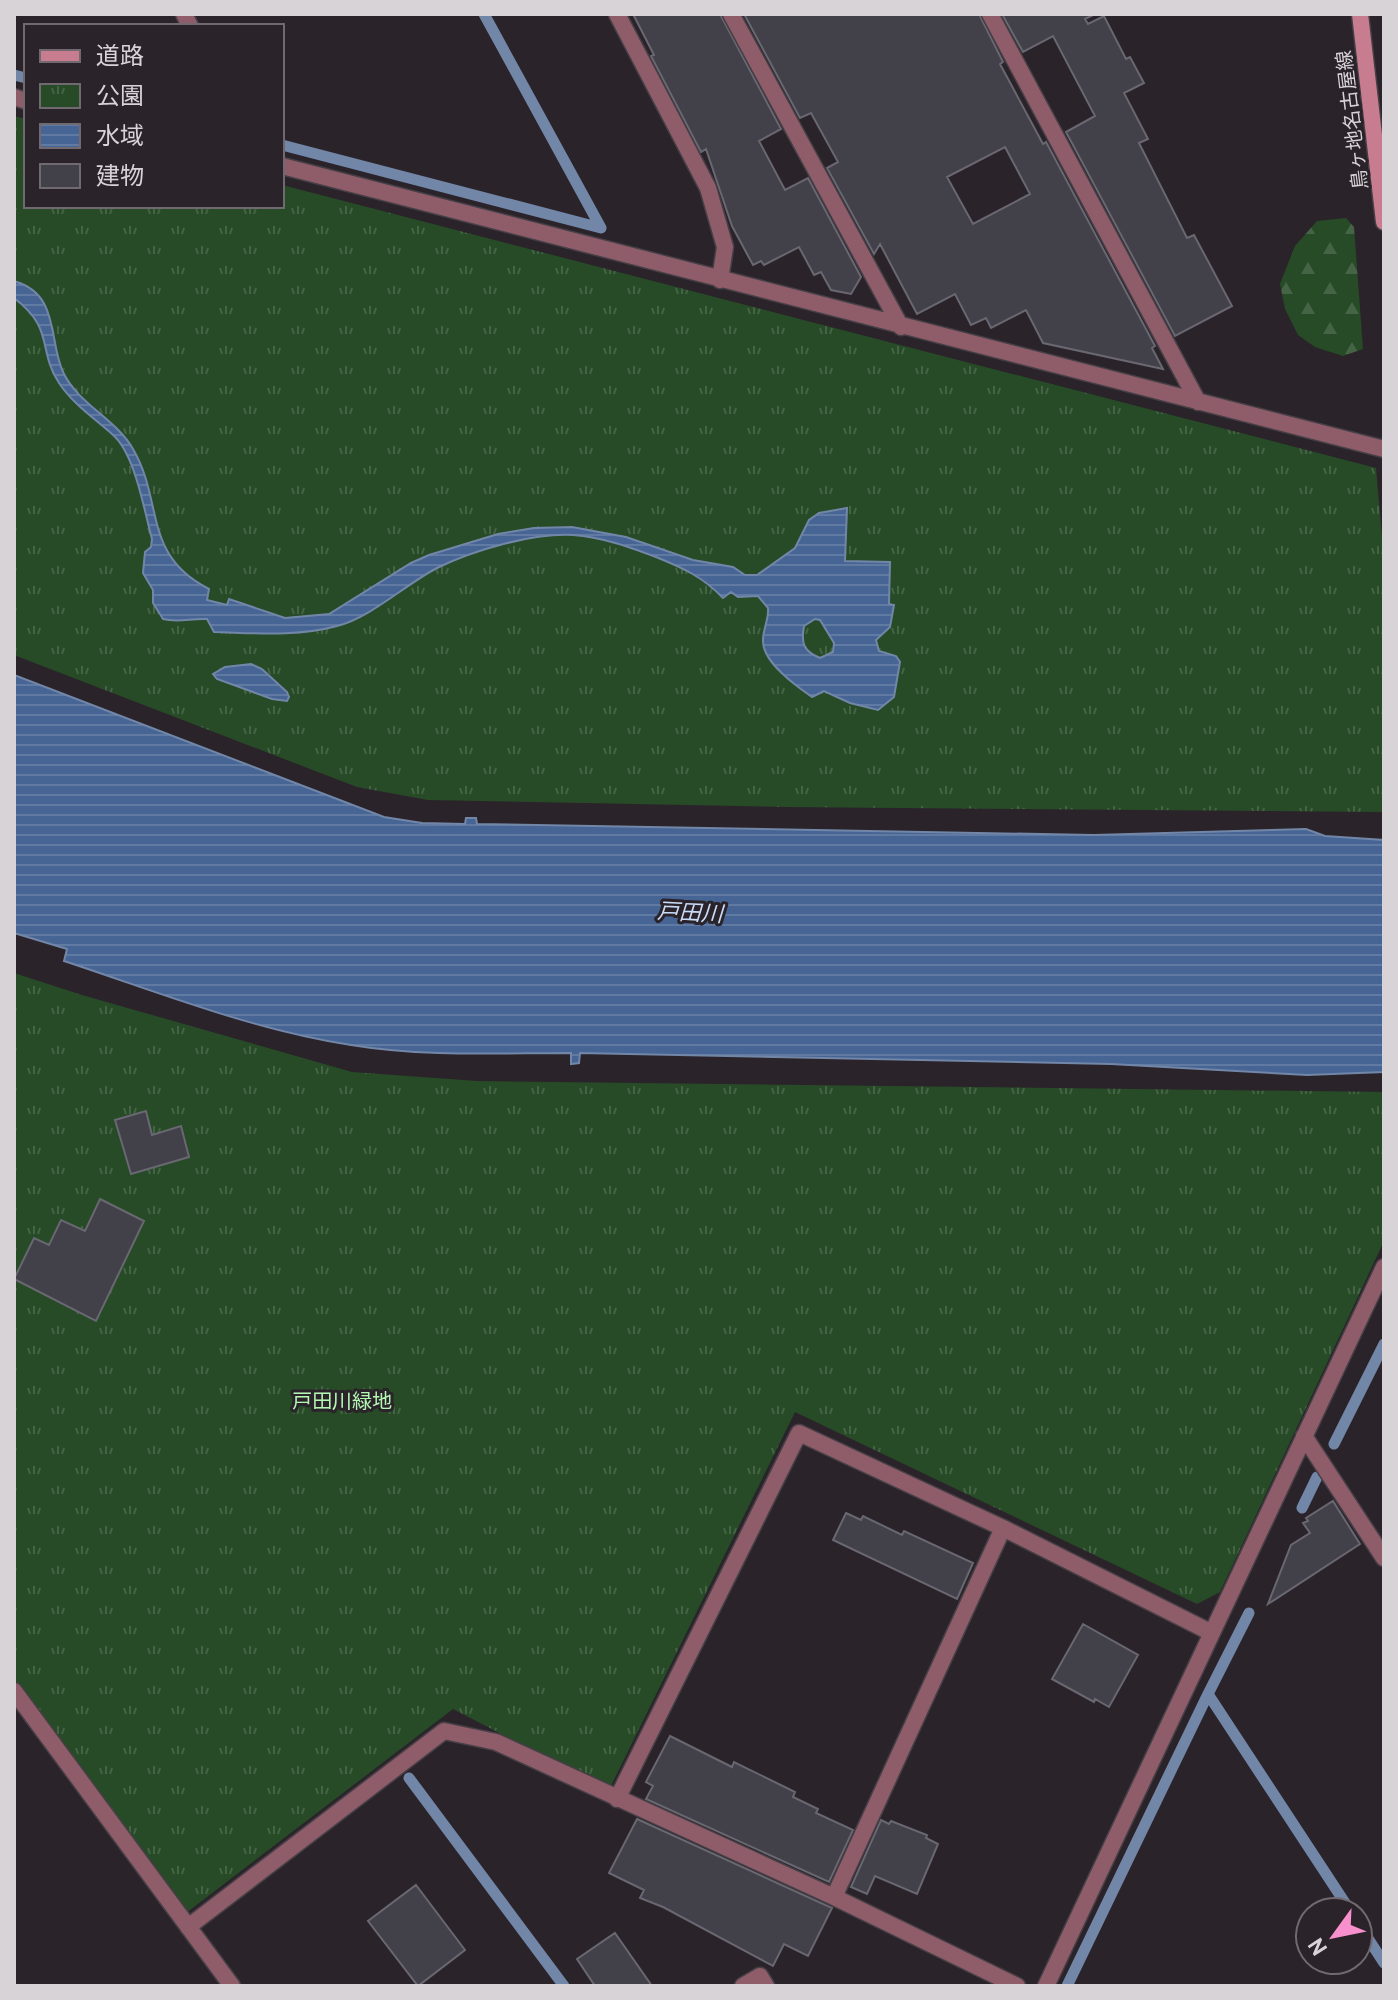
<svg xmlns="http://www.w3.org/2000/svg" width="1398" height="2000" font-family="Overpass,'Noto Sans JP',sans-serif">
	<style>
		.forest { fill: url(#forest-firs) }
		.park { fill: url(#park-tufts) }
		.water { fill: url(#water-rules); stroke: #7286a8; stroke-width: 2; fill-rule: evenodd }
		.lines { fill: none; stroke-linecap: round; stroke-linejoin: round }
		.stream { stroke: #7286a8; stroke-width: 11 }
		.building { fill: #424049; stroke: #696771; stroke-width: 2; fill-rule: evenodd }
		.street-casing { stroke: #463f46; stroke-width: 19 }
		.secondary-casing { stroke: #463f46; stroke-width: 19 }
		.street { stroke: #8e5d69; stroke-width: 16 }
		.secondary { stroke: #c87c8f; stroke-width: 16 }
		.labels { text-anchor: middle; stroke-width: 6; stroke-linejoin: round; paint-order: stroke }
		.street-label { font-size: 20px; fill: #d8d3d7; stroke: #2a232a }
		.park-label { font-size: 20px; fill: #b4f7b2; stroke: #2a232a }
		.water-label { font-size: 22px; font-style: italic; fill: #c9dbf9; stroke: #2a232a }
	</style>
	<defs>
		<pattern id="forest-firs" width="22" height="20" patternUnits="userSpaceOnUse" patternTransform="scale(2)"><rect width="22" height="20" fill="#264b26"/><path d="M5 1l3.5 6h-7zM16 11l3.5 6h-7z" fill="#456445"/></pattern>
		<pattern id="park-tufts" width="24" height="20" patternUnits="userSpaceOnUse" patternTransform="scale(2)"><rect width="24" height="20" fill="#264b26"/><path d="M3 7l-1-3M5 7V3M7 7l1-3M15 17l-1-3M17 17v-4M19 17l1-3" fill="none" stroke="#456445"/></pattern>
		<pattern id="water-rules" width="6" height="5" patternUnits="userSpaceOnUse" patternTransform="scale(2)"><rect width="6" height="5" fill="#476594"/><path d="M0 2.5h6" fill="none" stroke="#617aa2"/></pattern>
	</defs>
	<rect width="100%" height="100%" fill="#2a232a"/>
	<path class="forest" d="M 1346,218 L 1354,227 L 1363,349 L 1343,356 L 1315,347 L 1298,335 L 1285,309 L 1280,284 L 1295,246 L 1317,221 Z"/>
	<path class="park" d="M 14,116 L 26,119 L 26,206 L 282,206 L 282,185 L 1376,468 L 1384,560 L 1384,812 L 788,807 L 428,800 L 357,787 L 14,655 Z
		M 14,973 L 82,995 L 352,1072 L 477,1081 L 1384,1092 L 1384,1241 L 1220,1592 L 1197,1604 L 795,1412 L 609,1790 L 453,1709 L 186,1913 L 14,1682 Z"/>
	<path class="water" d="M 14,281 C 60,294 48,339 63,372 C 78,404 116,419 133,449 C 164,502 142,555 209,589 L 207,600 L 227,605 L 229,599 L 285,618 L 329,614 L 411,563 L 429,555 L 498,534 L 534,528 L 572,527 L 626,537 L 693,560 L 733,567 L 745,575 L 757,575 L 795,548 L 809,520 L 819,513 L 847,508 L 845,561 L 890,562 L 889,604 L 894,605 L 890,627 L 876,640 L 879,651 L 896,656 L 900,662 L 894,697 L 878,710 L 850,703 L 824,691 L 812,697 C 796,686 762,662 763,640 C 763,629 769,619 768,608 L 758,596 L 738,597 L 731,592 L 723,598 C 703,577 683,568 656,557 C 629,547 602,537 573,535 C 532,533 474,550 437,568 C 406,584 370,618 337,626 C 297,637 254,633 214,632 L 207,619 C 192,618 178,623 163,619 L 153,603 L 153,590 L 143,573 L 145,552 L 151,547 L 152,539 C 144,510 135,454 113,435 C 94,418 73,404 59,383 C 37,349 55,329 14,298 ZM 815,619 L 820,620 L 834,643 L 833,652 L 820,658 C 803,651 801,643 804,626 Z
		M 251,664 L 262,669 L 287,692 L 289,697 L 287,701 L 272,699 L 217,679 L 213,674 L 225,667 Z
		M 14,675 L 384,817 L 422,823 L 465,824 L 466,818 L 476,818 L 477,824 L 1094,835 L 1306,829 L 1325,836 L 1384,840 L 1384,1072 L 1307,1075 L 1111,1064 L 580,1053 L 579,1063 L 571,1064 L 571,1053 C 498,1053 423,1057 351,1045 C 253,1030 158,992 64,961 L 67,949 L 14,933 Z"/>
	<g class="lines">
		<path class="stream" d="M 14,75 L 26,78
			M 282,145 L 601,228 L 484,14
			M 1334,1444 L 1384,1344
			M 1302,1508 L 1317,1477
			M 1249,1613 L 1208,1694 L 1351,1912
			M 409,1778 L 564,1986
			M 1358,1923 L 1384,1963
			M 1067,1986 L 1208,1694"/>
	</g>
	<path class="building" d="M 633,14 L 720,14 L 781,129 L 759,141 L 785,190 L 808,178 L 861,277 L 851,294 L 831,290 L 821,272 L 814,275 L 799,247 L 764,265 L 761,261 L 753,265 L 732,226 L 706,149 L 701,152 L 651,56 L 654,55 Z
		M 744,14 L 979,14 L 1003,62 L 1000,64 L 1007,77 L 1043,144 L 1046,142 L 1155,346 L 1152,348 L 1163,369 L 1043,343 L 1026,310 L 991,328 L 986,318 L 971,325 L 955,294 L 917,314 L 880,244 L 874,254 L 827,168 L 838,162 L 811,113 L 800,118 ZM 1005,147 L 1030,194 L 973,224 L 947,177 Z
		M 1002,14 L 1095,14 L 1085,19 L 1088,24 L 1104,16 L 1126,59 L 1130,57 L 1144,83 L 1124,93 L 1148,139 L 1139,143 L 1187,238 L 1194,235 L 1232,306 L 1175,336 L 1066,132 L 1095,116 L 1053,36 L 1023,52 Z
		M 146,1111 L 152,1135 L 181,1126 L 189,1157 L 131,1174 L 115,1120 Z
		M 100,1199 L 144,1221 L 96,1321 L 14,1279 L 34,1238 L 49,1245 L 61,1220 L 85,1231 Z
		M 1333,1501 L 1360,1544 L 1268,1604 L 1291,1545 L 1310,1533 L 1303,1523 L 1308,1521 L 1306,1518 Z
		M 846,1513 L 861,1520 L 863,1516 L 902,1535 L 904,1531 L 973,1563 L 957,1599 L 833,1540 Z
		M 1083,1624 L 1138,1655 L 1109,1707 L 1095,1699 L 1094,1702 L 1052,1679 Z
		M 670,1736 L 732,1767 L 734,1762 L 795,1792 L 793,1797 L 818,1809 L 816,1813 L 853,1830 L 829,1882 L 646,1799 L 653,1786 L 646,1782 Z
		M 637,1819 L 832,1908 L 808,1956 L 784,1944 L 773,1966 L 663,1907 L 640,1898 L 644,1890 L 609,1873 Z
		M 881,1820 L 889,1824 L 891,1821 L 927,1835 L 926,1838 L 938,1844 L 917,1894 L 875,1876 L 867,1894 L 851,1887 Z
		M 416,1885 L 465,1950 L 418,1986 L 368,1921 Z
		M 615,1933 L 652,1986 L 595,1986 L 577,1959 Z"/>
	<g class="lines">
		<g class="street-casing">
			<path id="street" d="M 184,14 L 190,26
				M 617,14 L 708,188 L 725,247 L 720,280
				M 731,14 L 901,327
				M 990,14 L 1198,402
				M 14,97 L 26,101
				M 282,166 L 1384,449
				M 1304,1436 L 1384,1558
				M 14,1691 L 232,1986
				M 617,1799 L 799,1433 L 1003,1528 L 1212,1633
				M 834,1897 L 1003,1528
				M 188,1927 L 444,1731 L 496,1742 L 834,1897 L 1017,1986
				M 743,1986 L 760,1976 L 766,1986
				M 1046,1986 L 1384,1267"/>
		</g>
		<g class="secondary-casing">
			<path id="secondary" d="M 1360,14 L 1384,222"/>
		</g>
		<use href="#street" class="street"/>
		<use href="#secondary" class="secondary"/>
	</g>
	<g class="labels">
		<g class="street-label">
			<text transform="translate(1352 120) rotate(-97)" y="7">鳥ヶ地名古屋線</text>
		</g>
		<g class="park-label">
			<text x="342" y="1408">戸田川緑地</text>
		</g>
		<g class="water-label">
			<text transform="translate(690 912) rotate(3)" y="8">戸田川</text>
		</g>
	</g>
	<rect width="1398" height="2000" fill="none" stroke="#d8d3d7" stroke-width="32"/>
	<rect x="24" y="24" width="260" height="184" fill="#2a232a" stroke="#70696f" stroke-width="2"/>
	<rect x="40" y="50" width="40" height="12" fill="#c87c8f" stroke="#70696f" stroke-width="2"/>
	<text x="96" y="64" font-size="24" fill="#d8d3d7">道路</text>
	<rect x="40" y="84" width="40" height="24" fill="url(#park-tufts)" stroke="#70696f" stroke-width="2"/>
	<text x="96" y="104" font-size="24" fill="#d8d3d7">公園</text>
	<rect x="40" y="124" width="40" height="24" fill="url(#water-rules)" stroke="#70696f" stroke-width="2"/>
	<text x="96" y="144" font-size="24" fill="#d8d3d7">水域</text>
	<rect x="40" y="164" width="40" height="24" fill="#424049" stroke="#70696f" stroke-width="2"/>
	<text x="96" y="184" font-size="24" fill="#d8d3d7">建物</text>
	<g transform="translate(1334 1936) rotate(237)"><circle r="38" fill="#2a232a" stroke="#70696f" stroke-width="2"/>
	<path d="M0-6L14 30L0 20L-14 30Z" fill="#f790cd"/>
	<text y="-12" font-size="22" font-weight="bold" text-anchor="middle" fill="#d8d3d7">N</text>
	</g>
</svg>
